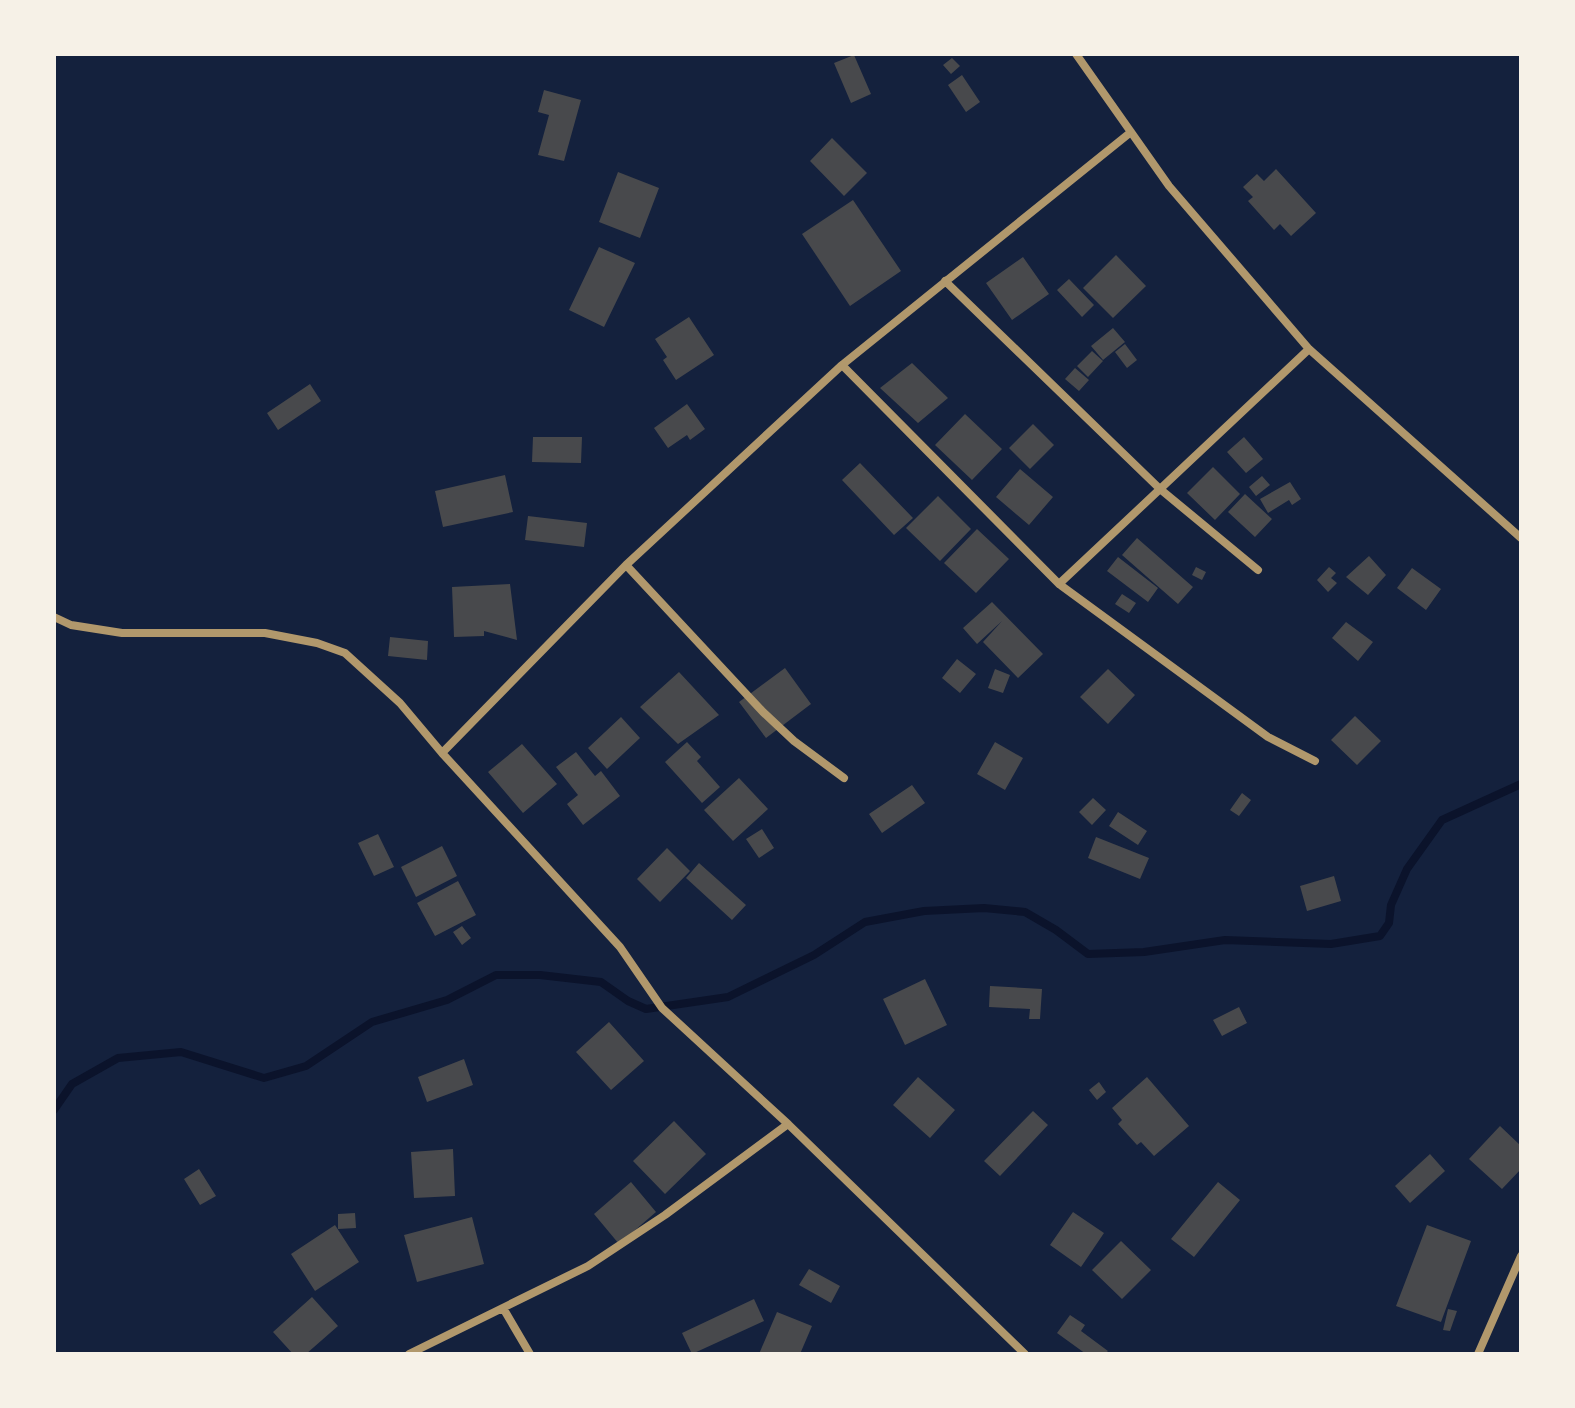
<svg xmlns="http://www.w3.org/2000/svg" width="1575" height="1408" font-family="Commissioner,sans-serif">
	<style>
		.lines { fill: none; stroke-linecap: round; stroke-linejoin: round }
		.stream { stroke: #0b132b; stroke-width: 8 }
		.building { fill: #48494c }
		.minor { stroke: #b1986c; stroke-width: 8 }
	</style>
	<rect width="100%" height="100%" fill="#14213d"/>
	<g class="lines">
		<path class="stream" d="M 54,1110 L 72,1084 L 118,1058 L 181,1052 L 264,1078 L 306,1066 L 372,1022 L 447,1000 L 496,975 L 540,975 L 601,982 L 628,1001 L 646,1009 L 728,997 L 814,955 L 865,922 L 924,911 L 984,908 L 1025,912 L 1056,930 L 1088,954 L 1144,952 L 1225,940 L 1331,944 L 1380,936 L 1389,923 L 1391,905 L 1407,869 L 1442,820 L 1521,784"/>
	</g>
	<path class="building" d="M 854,55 L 871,94 L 851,103 L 834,63 Z
		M 952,58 L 960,66 L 951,74 L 943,65 Z
		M 962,75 L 980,102 L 966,112 L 948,85 Z
		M 544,90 L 581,100 L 564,161 L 538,155 L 549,115 L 538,112 Z
		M 832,138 L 867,173 L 844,196 L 810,161 Z
		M 1276,169 L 1316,213 L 1291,236 L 1280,224 L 1274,230 L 1248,201 L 1253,197 L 1243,187 L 1257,174 L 1264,181 Z
		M 618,172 L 659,188 L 640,238 L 599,222 Z
		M 853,200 L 901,271 L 850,306 L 802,234 Z
		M 599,247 L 635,263 L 604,327 L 569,310 Z
		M 1116,255 L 1146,286 L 1113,318 L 1083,288 Z
		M 1023,257 L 1049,294 L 1012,320 L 986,283 Z
		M 1069,279 L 1094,305 L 1082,317 L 1057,290 Z
		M 689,317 L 714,355 L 676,380 L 663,360 L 667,357 L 655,339 Z
		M 1113,328 L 1125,342 L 1103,360 L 1091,346 Z
		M 1125,344 L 1137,360 L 1127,368 L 1115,352 Z
		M 1092,351 L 1103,361 L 1088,377 L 1077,366 Z
		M 912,363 L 948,398 L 918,423 L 880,388 Z
		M 1075,368 L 1089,380 L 1079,391 L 1065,379 Z
		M 310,384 L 321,401 L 278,430 L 267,413 Z
		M 687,404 L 705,429 L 690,440 L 687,435 L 668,448 L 654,428 Z
		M 965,414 L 1002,449 L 972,480 L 935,445 Z
		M 1033,424 L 1054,445 L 1030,469 L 1009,448 Z
		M 533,437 L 582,437 L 581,463 L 532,462 Z
		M 1244,437 L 1263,459 L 1246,473 L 1227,452 Z
		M 860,463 L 913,518 L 894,535 L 842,480 Z
		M 1213,467 L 1240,494 L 1215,520 L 1187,493 Z
		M 1020,469 L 1053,497 L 1029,525 L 996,497 Z
		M 505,475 L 513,512 L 443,527 L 435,491 Z
		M 1262,476 L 1270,485 L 1256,496 L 1249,487 Z
		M 1290,482 L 1301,499 L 1292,505 L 1289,500 L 1268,513 L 1260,499 Z
		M 1245,494 L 1272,519 L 1255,537 L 1228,512 Z
		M 938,496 L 971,529 L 940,561 L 906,528 Z
		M 528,516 L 587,523 L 584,547 L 525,540 Z
		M 977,529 L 1009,559 L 976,593 L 944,563 Z
		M 1137,538 L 1193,587 L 1178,604 L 1122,555 Z
		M 1369,556 L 1386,575 L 1368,595 L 1346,577 Z
		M 1118,557 L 1158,588 L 1148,602 L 1107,571 Z
		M 1196,567 L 1206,572 L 1202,580 L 1192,575 Z
		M 1329,567 L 1336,573 L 1331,578 L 1337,583 L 1328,592 L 1317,580 Z
		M 1412,568 L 1441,589 L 1426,610 L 1397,588 Z
		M 510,584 L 517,640 L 484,631 L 484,636 L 454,637 L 452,587 Z
		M 1122,594 L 1136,603 L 1129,613 L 1115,604 Z
		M 992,602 L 1043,654 L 1018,678 L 983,642 L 1002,621 L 977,644 L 963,628 Z
		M 1346,622 L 1373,642 L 1358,661 L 1332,638 Z
		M 390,637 L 428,641 L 427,660 L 388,656 Z
		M 957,659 L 976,674 L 960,693 L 942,678 Z
		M 785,668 L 811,704 L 766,738 L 739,702 Z
		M 995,669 L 1010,675 L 1003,693 L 988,688 Z
		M 1108,669 L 1135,695 L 1108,724 L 1080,697 Z
		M 679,672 L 719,715 L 678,744 L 640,707 Z
		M 1355,716 L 1381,741 L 1357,765 L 1331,740 Z
		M 621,717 L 640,738 L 607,769 L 588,748 Z
		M 687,742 L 701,757 L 697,761 L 720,787 L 702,803 L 665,762 Z
		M 995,742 L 1023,758 L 1005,790 L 977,774 Z
		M 522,744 L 557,784 L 523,813 L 488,772 Z
		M 576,752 L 595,776 L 601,771 L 620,796 L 583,825 L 567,804 L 578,795 L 556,767 Z
		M 739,778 L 768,809 L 733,841 L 704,810 Z
		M 912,785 L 925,803 L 882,833 L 869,814 Z
		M 1242,793 L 1251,800 L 1239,816 L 1230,810 Z
		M 1093,798 L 1106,810 L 1092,825 L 1079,812 Z
		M 1118,812 L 1147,831 L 1138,845 L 1109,826 Z
		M 762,829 L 774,848 L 759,858 L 746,839 Z
		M 378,834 L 394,867 L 374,876 L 358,843 Z
		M 1096,837 L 1149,858 L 1140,879 L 1088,858 Z
		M 442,846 L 457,876 L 416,897 L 401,867 Z
		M 667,848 L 690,871 L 660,902 L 637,879 Z
		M 699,863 L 746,905 L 732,920 L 686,878 Z
		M 1334,876 L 1341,901 L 1307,911 L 1300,886 Z
		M 458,881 L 476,915 L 435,936 L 417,903 Z
		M 462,926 L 471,938 L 462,945 L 453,932 Z
		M 925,979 L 947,1025 L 905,1045 L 883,999 Z
		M 990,986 L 1042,989 L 1040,1019 L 1029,1019 L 1030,1009 L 989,1007 Z
		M 1239,1007 L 1247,1023 L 1222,1036 L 1213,1020 Z
		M 609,1022 L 644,1061 L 611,1090 L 576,1052 Z
		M 464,1059 L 473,1085 L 427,1102 L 418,1077 Z
		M 918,1077 L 955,1110 L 930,1138 L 893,1105 Z
		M 1147,1077 L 1189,1126 L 1154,1156 L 1141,1142 L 1137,1145 L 1118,1124 L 1122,1120 L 1112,1108 Z
		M 1099,1082 L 1106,1092 L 1097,1100 L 1089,1090 Z
		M 1033,1111 L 1048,1125 L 1000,1176 L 984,1161 Z
		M 674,1121 L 706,1154 L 665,1194 L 633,1161 Z
		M 1500,1126 L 1521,1146 L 1521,1169 L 1502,1189 L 1469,1159 Z
		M 453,1149 L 455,1196 L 414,1198 L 411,1152 Z
		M 1430,1154 L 1445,1171 L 1410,1203 L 1395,1186 Z
		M 199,1169 L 216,1196 L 200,1205 L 184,1179 Z
		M 631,1182 L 656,1212 L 619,1244 L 594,1214 Z
		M 1218,1182 L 1240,1200 L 1194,1257 L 1171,1239 Z
		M 1073,1212 L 1104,1233 L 1081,1267 L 1050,1245 Z
		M 355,1213 L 356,1228 L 338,1229 L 338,1214 Z
		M 472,1217 L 484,1264 L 417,1282 L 404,1235 Z
		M 335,1225 L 359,1262 L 315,1291 L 291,1254 Z
		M 1427,1225 L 1471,1241 L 1441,1322 L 1396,1306 Z
		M 1121,1241 L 1151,1270 L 1122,1299 L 1092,1270 Z
		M 809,1269 L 840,1286 L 831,1303 L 799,1285 Z
		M 312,1297 L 338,1326 L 306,1354 L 293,1354 L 273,1332 Z
		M 754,1299 L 764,1321 L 692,1354 L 682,1333 Z
		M 1448,1309 L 1457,1311 L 1450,1331 L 1443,1330 Z
		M 777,1312 L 812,1326 L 800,1354 L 759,1354 Z
		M 1070,1315 L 1085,1325 L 1081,1331 L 1108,1351 L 1105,1354 L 1086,1354 L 1057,1333 Z"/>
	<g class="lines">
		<path class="minor" d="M 1076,54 L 1169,186 L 1309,349 L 1521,538
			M 945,281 L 1160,489 L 1258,570
			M 842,365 L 1059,584 L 1268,737 L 1315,761
			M 626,565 L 763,712 L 794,741 L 844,778
			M 1059,584 L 1309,349
			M 54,617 L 71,625 L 122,633 L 265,633 L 317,643 L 345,653 L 400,703 L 442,753 L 620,947 L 662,1008 L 788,1124 L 1025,1354
			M 442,753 L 626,565 L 842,365 L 1131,132
			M 503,1308 L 530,1354
			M 409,1354 L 588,1266 L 665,1215 L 788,1124
			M 1478,1354 L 1521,1256"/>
	</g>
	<rect width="1575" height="1408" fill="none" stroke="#f6f1e7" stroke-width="112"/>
</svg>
